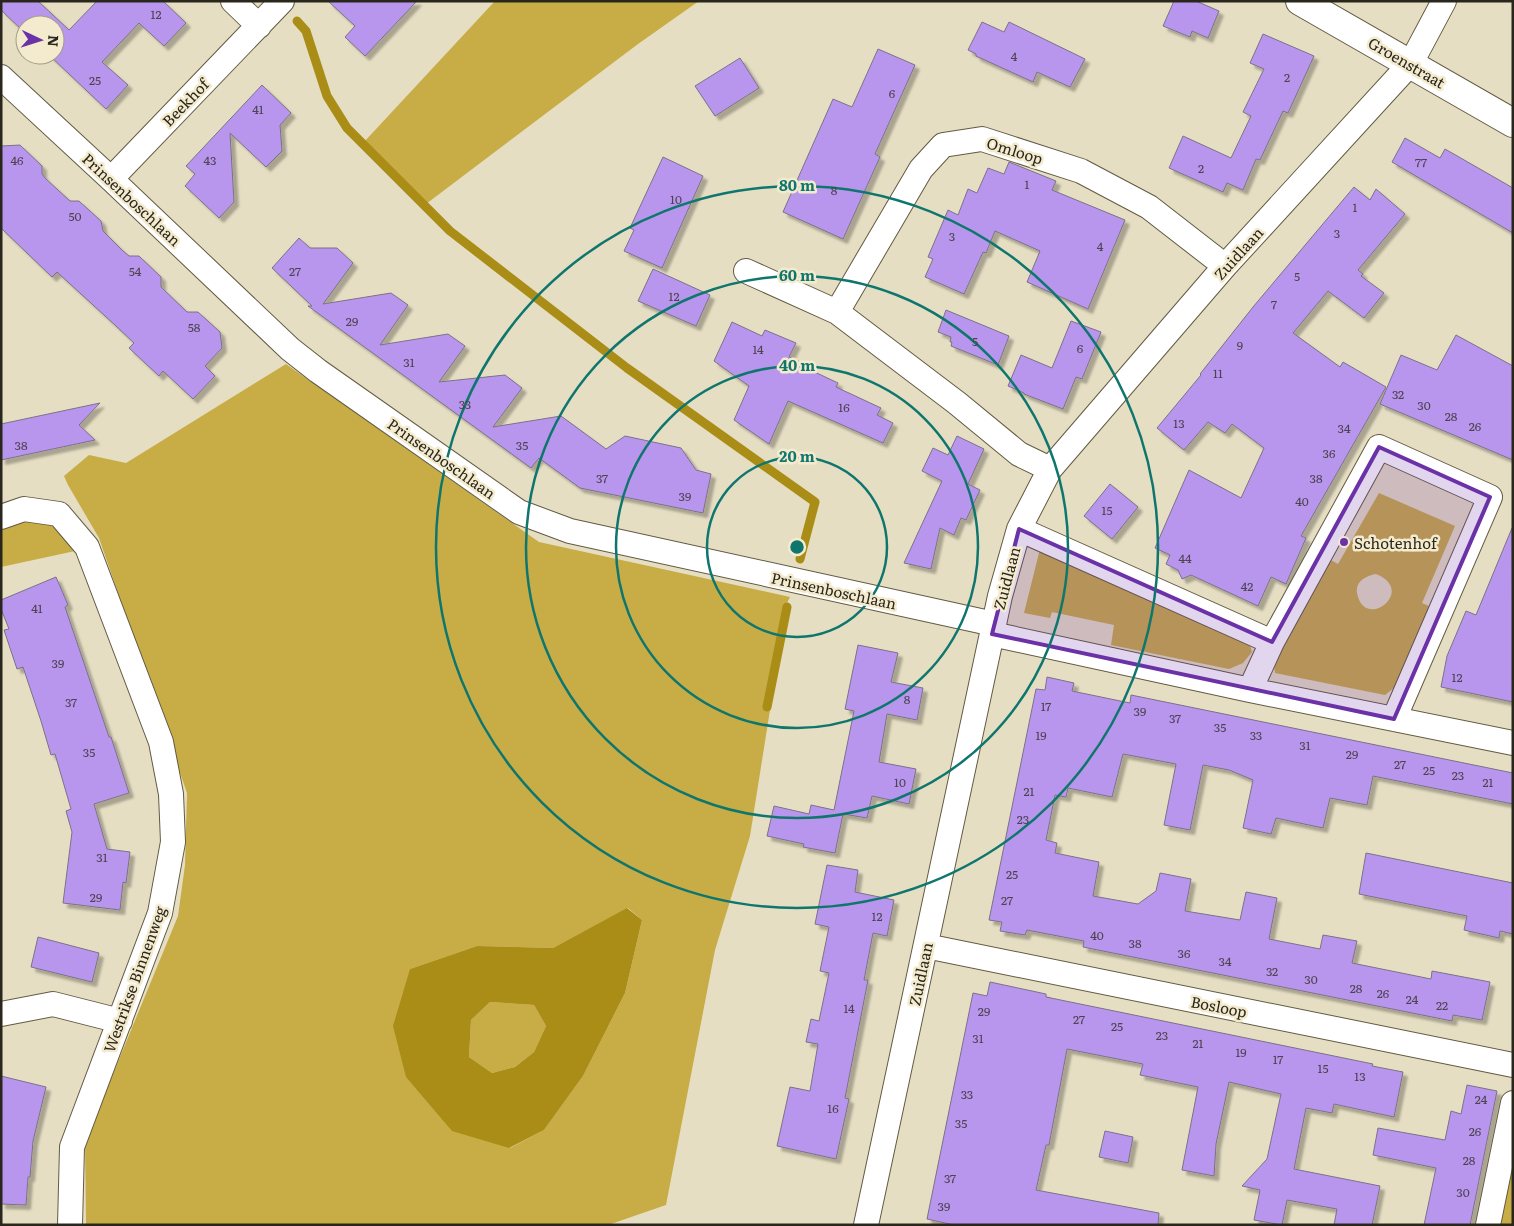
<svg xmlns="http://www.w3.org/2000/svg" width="1514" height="1226" font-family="Literata,serif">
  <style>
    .green { fill: #c8ac46; fill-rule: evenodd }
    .water { fill: #aa8d16; fill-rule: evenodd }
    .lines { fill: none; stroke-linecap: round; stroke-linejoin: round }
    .stream { stroke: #aa8d16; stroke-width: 9 }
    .building { fill: #b996ed; stroke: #7a7189; filter: url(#shadow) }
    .minor-casing { stroke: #625a42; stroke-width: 26 }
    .tertiary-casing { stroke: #625a42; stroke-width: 30 }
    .minor { stroke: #fff; stroke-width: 24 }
    .tertiary { stroke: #fff; stroke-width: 28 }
    .marked { fill: #6b31a7; fill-opacity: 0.2; stroke: #6b31a7; stroke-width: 4; stroke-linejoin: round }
    .ring { fill: none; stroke: #0f766e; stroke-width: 2.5 }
    .poi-dot { fill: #6b31a7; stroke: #f4ebcf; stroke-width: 2 }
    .labels { text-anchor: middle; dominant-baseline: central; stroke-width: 5; stroke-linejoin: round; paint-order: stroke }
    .number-label { font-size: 12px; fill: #4d4250 }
    .street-label { font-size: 15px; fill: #29261c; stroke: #f4ebcf }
    .poi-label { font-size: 15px; fill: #29261c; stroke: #f4ebcf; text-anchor: start }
    .centre { fill: #0f766e; stroke: #f4ebcf; stroke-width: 2.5 }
    .ring-label { font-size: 15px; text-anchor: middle; font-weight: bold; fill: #0f766e; stroke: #f4ebcf; stroke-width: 5; stroke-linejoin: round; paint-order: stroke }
  </style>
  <defs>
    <filter id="shadow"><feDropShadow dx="4.5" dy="4.5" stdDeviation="1" flood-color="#0004"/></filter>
  </defs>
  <rect width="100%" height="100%" fill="#e6dec3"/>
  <path class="green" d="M495,1H699L638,44L426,204L364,142Z
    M286,364L539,542L790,597L787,603L750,836L715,950L666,1205L608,1225H86L85,1142L178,916L185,865L187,793L99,538L68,485L64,476L89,455L126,463ZM628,908L642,920L625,993L583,1076L544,1130L510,1148L410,969L477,946L553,948Z
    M1379,493L1455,526L1422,603L1431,607L1395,687L1385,695L1275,673L1273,659L1329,559L1338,564ZM1376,574C1416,590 1368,629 1358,597C1353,583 1364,576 1376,574Z
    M30,519L52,524L75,551L1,567V528Z
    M1040,549L1249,642L1252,652L1243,663L1229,669L1111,645L1114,625L1052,612L1050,618L1024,613Z
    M490,1002L534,1005L546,1026L534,1052L515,1067L492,1073L469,1057L471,1020Z
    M1513,1163V1225H1501Z"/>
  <path class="water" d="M627,908L642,920L625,993L583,1076L544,1130L509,1148L452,1131L406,1077L393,1026L410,969L477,946L553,948ZM490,1002L534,1005L546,1026L534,1052L515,1067L492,1073L469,1057L471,1020Z"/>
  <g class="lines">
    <path class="stream" d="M297,21L306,31L327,96L347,128L450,231L627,368L815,502L800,559
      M767,707L787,607"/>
  </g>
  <path class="building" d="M1,1H38L69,30L97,1H163L186,23L164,46L139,23L121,42L102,62L128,85L106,109L49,55H55V25H25V33L1,10Z
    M328,1H417L365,56L345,37L355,26Z
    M1174,1H1196L1219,11L1208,38L1192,31L1190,37L1163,26Z
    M982,22L1004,32L1009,22L1085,59L1070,87L1037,72L1033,82L976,56V54L968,50Z
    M1263,34L1314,56L1288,113L1283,111L1260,160L1256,159L1243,190L1227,183L1223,192L1169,168L1183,136L1231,158L1251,116L1243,112L1264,69L1250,63Z
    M878,49L915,65L875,154L880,157L843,239L783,212L833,99L852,107Z
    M740,58L759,88L715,116L695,86Z
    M262,85L291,113L280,125L282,151L266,167L230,133L234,202L219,218L185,186L195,174L186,166Z
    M1405,138L1440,158L1445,149L1513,188V233L1392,162Z
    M20,145L42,166V174L46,179L70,201H79L101,221L103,231L122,250L129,256H139L161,277V287L187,312H198L220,332L222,348L205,366L215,376L193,399L163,371L159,376L129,348L134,343L116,326L57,272L52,277L1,228V146Z
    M663,157L703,176L662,268L624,251L634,230L630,228Z
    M1009,162L1056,181L1052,190L1125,220L1088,309L1027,282L1040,251L995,231L986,253L983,252L964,294L925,277L933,259L928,257L948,210L958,215L968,189L977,193L988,168L1004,174Z
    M1354,187L1370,200L1376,189L1405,214L1358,270L1363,274L1361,276L1384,293L1364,318L1328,291L1293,333L1340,367L1343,362L1386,387L1301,536L1306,538L1286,584L1271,577L1258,606L1191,575L1182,579L1178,570L1166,564L1170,555L1155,548L1189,470L1241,498L1264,448L1232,424L1225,433L1208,422L1184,450L1157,428L1201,375L1200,374L1253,307Z
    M299,238L310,248H337L353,263L323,304L391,293L408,305L380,345L448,334L465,346L439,382L505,375L522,388L493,427L561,416L606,449L625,436L681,448L696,470L711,474L703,513L580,488L539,458L531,468L308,306H312L272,268Z
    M653,269L710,295L696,326L638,301Z
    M946,310L1009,336L998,365L951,346L952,342H950L951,337L938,332Z
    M1071,321L1101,332L1082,379L1076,377L1063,409L1024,394V393L1008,386L1021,355L1052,368Z
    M732,322L762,336L765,330L796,343L789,357L805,364L804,367L838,383L836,387L881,408L877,415L893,423L883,443L788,401L769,444L734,420L749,386L714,361Z
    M1456,335L1513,366V460L1380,404L1401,355L1437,370Z
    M100,403L79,425L95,440L1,460V424Z
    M957,436L984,449L968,484L980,490L966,520L961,518L954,535L940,528L931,569L904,563L942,481L922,471L933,448L948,455Z
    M1110,484L1138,507L1112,539L1084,516Z
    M1512,528L1513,702L1441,687L1447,656L1466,611L1476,615Z
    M56,577L68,605L65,607L109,737H111L129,793L94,804L107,849L130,852L126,883L123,882L120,910L63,903L72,832L66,811L71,809L55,754L51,755L41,721L23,667L17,669L4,630L9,629L1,609V600Z
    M858,645L898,653L891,682L923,688L917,720L887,714L879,762L916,769L909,804L872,796L867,818L843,814L835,853L803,847L804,844L767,836L774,806L809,814L811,805L834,810L854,711L845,709Z
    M1047,677L1074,683L1072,691L1130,703L1131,695L1513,773V804L1373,776L1367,805L1330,798L1323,828L1276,818L1271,834L1243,828L1253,780L1229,770L1203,765L1190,830L1164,825L1176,764L1123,754L1112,797L1068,788L1066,797L1055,795L1046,840L1057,843L1055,853L1099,862L1093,896L1138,904L1156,891L1160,873L1191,879L1185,911L1240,920L1246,892L1277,898L1269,939L1320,949L1323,935L1357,941L1352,963L1431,979L1432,971L1490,982L1482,1020L1453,1015L1452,1021L1083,947L1084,941L1027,930L1025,935L1000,931L1002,922L989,920L1036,689L1045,690Z
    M1366,853L1513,883V934L1500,931L1499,938L1464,930L1467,916L1359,894Z
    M827,865L858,870L855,892L894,900L887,936L873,933L864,980H868L845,1098L849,1099L836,1159L777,1146L790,1087L810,1091L818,1044L806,1042L811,1019L819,1021L829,973L820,971L829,927L815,924Z
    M38,937L99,953L92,982L31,967Z
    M990,982L1046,994V997L1373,1064L1372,1066L1403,1072L1394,1117L1334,1104L1332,1113L1306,1108L1294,1169L1380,1186L1372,1225H1334L1337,1209L1287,1200L1282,1225L1254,1220L1260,1190L1242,1186L1267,1159L1281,1094L1229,1082L1216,1144L1214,1176L1182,1170L1198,1087L1140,1075L1143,1064L1067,1049L1049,1145H1046L1036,1190L1159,1213L1158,1225H954L927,1219L973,993L987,996Z
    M1,1076L46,1087L33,1141L30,1177H28L26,1205L1,1204Z
    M1467,1085L1497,1091L1470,1225H1424L1436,1168L1373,1155L1378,1128L1445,1140L1451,1111L1461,1114Z
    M1105,1131L1133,1137L1128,1163L1099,1157Z"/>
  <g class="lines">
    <g class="minor-casing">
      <path id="minor" d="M233,1L259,26
        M1,77L111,179L290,349L318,371L519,512L570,531L994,624
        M111,179L282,1
        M746,271L837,312L957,403L1019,454L1050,469
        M837,312L921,169L943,145L982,139L1081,171L1149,207L1225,266
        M1,517L24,509L59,514L87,547L161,742L171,794L173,842L160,913L72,1147L70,1225
        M1019,529L1272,642
        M992,634L1250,690L1513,743
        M1250,690L1272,642L1379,447L1490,497L1394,719
        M926,946L1513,1065
        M1,1014L53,1004L120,1021
        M866,1225L1000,596L1019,529L1050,469L1225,266L1411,63L1444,1
        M1488,1225L1513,1103"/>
    </g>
    <g class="tertiary-casing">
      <path id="tertiary" d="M1300,1L1513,123"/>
    </g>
    <use href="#minor" class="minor"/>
    <use href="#tertiary" class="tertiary"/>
  </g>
  <path class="marked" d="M1379,447L1490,497L1394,719L992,634L1019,529L1272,642Z"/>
  <g class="ring">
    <circle cx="797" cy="547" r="90"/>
    <circle cx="797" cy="547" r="181"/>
    <circle cx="797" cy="547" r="271"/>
    <circle cx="797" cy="547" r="361"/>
  </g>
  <circle class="poi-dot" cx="1344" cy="542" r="5"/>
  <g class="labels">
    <g class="number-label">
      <text x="156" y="14">12</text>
      <text x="1014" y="56">4</text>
      <text x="1287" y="77">2</text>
      <text x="95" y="80">25</text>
      <text x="892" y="93">6</text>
      <text x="258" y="109">41</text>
      <text x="17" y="160">46</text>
      <text x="210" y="160">43</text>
      <text x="1421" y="162">77</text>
      <text x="1201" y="168">2</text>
      <text x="1027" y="184">1</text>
      <text x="834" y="190">8</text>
      <text x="676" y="199">10</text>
      <text x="1355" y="207">1</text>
      <text x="75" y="216">50</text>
      <text x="1337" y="233">3</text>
      <text x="952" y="236">3</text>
      <text x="1100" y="246">4</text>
      <text x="135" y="271">54</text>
      <text x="295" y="271">27</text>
      <text x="1297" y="276">5</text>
      <text x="674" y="296">12</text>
      <text x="1274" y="304">7</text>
      <text x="352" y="321">29</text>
      <text x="194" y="327">58</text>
      <text x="975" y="341">5</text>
      <text x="1240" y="345">9</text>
      <text x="1080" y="348">6</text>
      <text x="758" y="349">14</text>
      <text x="409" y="362">31</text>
      <text x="1218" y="373">11</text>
      <text x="1398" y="394">32</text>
      <text x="465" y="404">33</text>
      <text x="1424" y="405">30</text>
      <text x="844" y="407">16</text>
      <text x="1451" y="416">28</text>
      <text x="1179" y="423">13</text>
      <text x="1475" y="426">26</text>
      <text x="1344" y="428">34</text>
      <text x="21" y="445">38</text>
      <text x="522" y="445">35</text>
      <text x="1329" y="453">36</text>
      <text x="602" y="478">37</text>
      <text x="1316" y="478">38</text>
      <text x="685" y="496">39</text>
      <text x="1302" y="501">40</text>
      <text x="1107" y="510">15</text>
      <text x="1185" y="558">44</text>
      <text x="1247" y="586">42</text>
      <text x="37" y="608">41</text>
      <text x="58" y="663">39</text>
      <text x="1457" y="677">12</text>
      <text x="907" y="699">8</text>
      <text x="71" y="702">37</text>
      <text x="1046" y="706">17</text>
      <text x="1140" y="711">39</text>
      <text x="1175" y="718">37</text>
      <text x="1220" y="727">35</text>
      <text x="1041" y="735">19</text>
      <text x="1256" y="735">33</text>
      <text x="1305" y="745">31</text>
      <text x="89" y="752">35</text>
      <text x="1352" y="754">29</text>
      <text x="1400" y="764">27</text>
      <text x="1429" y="770">25</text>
      <text x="1458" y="775">23</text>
      <text x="900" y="782">10</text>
      <text x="1488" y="782">21</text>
      <text x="1029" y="791">21</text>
      <text x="1023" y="819">23</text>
      <text x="102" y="857">31</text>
      <text x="1012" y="874">25</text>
      <text x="96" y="897">29</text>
      <text x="1007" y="900">27</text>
      <text x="877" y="916">12</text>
      <text x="1097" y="935">40</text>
      <text x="1135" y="943">38</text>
      <text x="1184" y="953">36</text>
      <text x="1225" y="961">34</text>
      <text x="1272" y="971">32</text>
      <text x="1311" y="979">30</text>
      <text x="1356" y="988">28</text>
      <text x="1383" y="993">26</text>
      <text x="1412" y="999">24</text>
      <text x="1442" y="1005">22</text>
      <text x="849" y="1008">14</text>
      <text x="984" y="1011">29</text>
      <text x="1079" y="1019">27</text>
      <text x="1117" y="1026">25</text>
      <text x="1162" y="1035">23</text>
      <text x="978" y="1038">31</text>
      <text x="1198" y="1043">21</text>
      <text x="1241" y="1052">19</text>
      <text x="1278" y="1059">17</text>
      <text x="1323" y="1068">15</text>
      <text x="1360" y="1076">13</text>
      <text x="967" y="1094">33</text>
      <text x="1481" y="1099">24</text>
      <text x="833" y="1108">16</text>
      <text x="961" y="1123">35</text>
      <text x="1475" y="1131">26</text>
      <text x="1469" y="1160">28</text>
      <text x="950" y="1178">37</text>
      <text x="1463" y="1192">30</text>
      <text x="944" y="1206">39</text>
    </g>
    <g class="street-label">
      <text transform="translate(1407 62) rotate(30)">Groenstraat</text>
      <text transform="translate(185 102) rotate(-46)">Beekhof</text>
      <text transform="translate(1015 150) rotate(17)">Omloop</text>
      <text transform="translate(132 199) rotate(43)">Prinsenboschlaan</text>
      <text transform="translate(1238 253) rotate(-48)">Zuidlaan</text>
      <text transform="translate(442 458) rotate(35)">Prinsenboschlaan</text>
      <text transform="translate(1006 578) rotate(-75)">Zuidlaan</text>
      <text transform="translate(834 590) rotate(12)">Prinsenboschlaan</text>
      <text transform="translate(920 974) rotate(-78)">Zuidlaan</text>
      <text transform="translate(134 979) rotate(-70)">Westrikse Binnenweg</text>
      <text transform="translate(1219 1006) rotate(11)">Bosloop</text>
    </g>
    <g class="poi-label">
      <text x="1354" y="542">Schotenhof</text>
    </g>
  </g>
  <circle cx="797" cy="547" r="8" class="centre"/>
  <g class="ring-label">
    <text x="797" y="191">80 m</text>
    <text x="797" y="281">60 m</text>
    <text x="797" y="371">40 m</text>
    <text x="797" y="462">20 m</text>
  </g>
  <rect width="1514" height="1226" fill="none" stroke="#29261c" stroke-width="5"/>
  <g transform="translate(40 40) rotate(94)"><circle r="24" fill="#f4ebcf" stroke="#a39c87"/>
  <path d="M0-4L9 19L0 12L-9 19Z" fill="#6b31a7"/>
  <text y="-8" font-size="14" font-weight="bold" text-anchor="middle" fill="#29261c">N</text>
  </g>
</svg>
